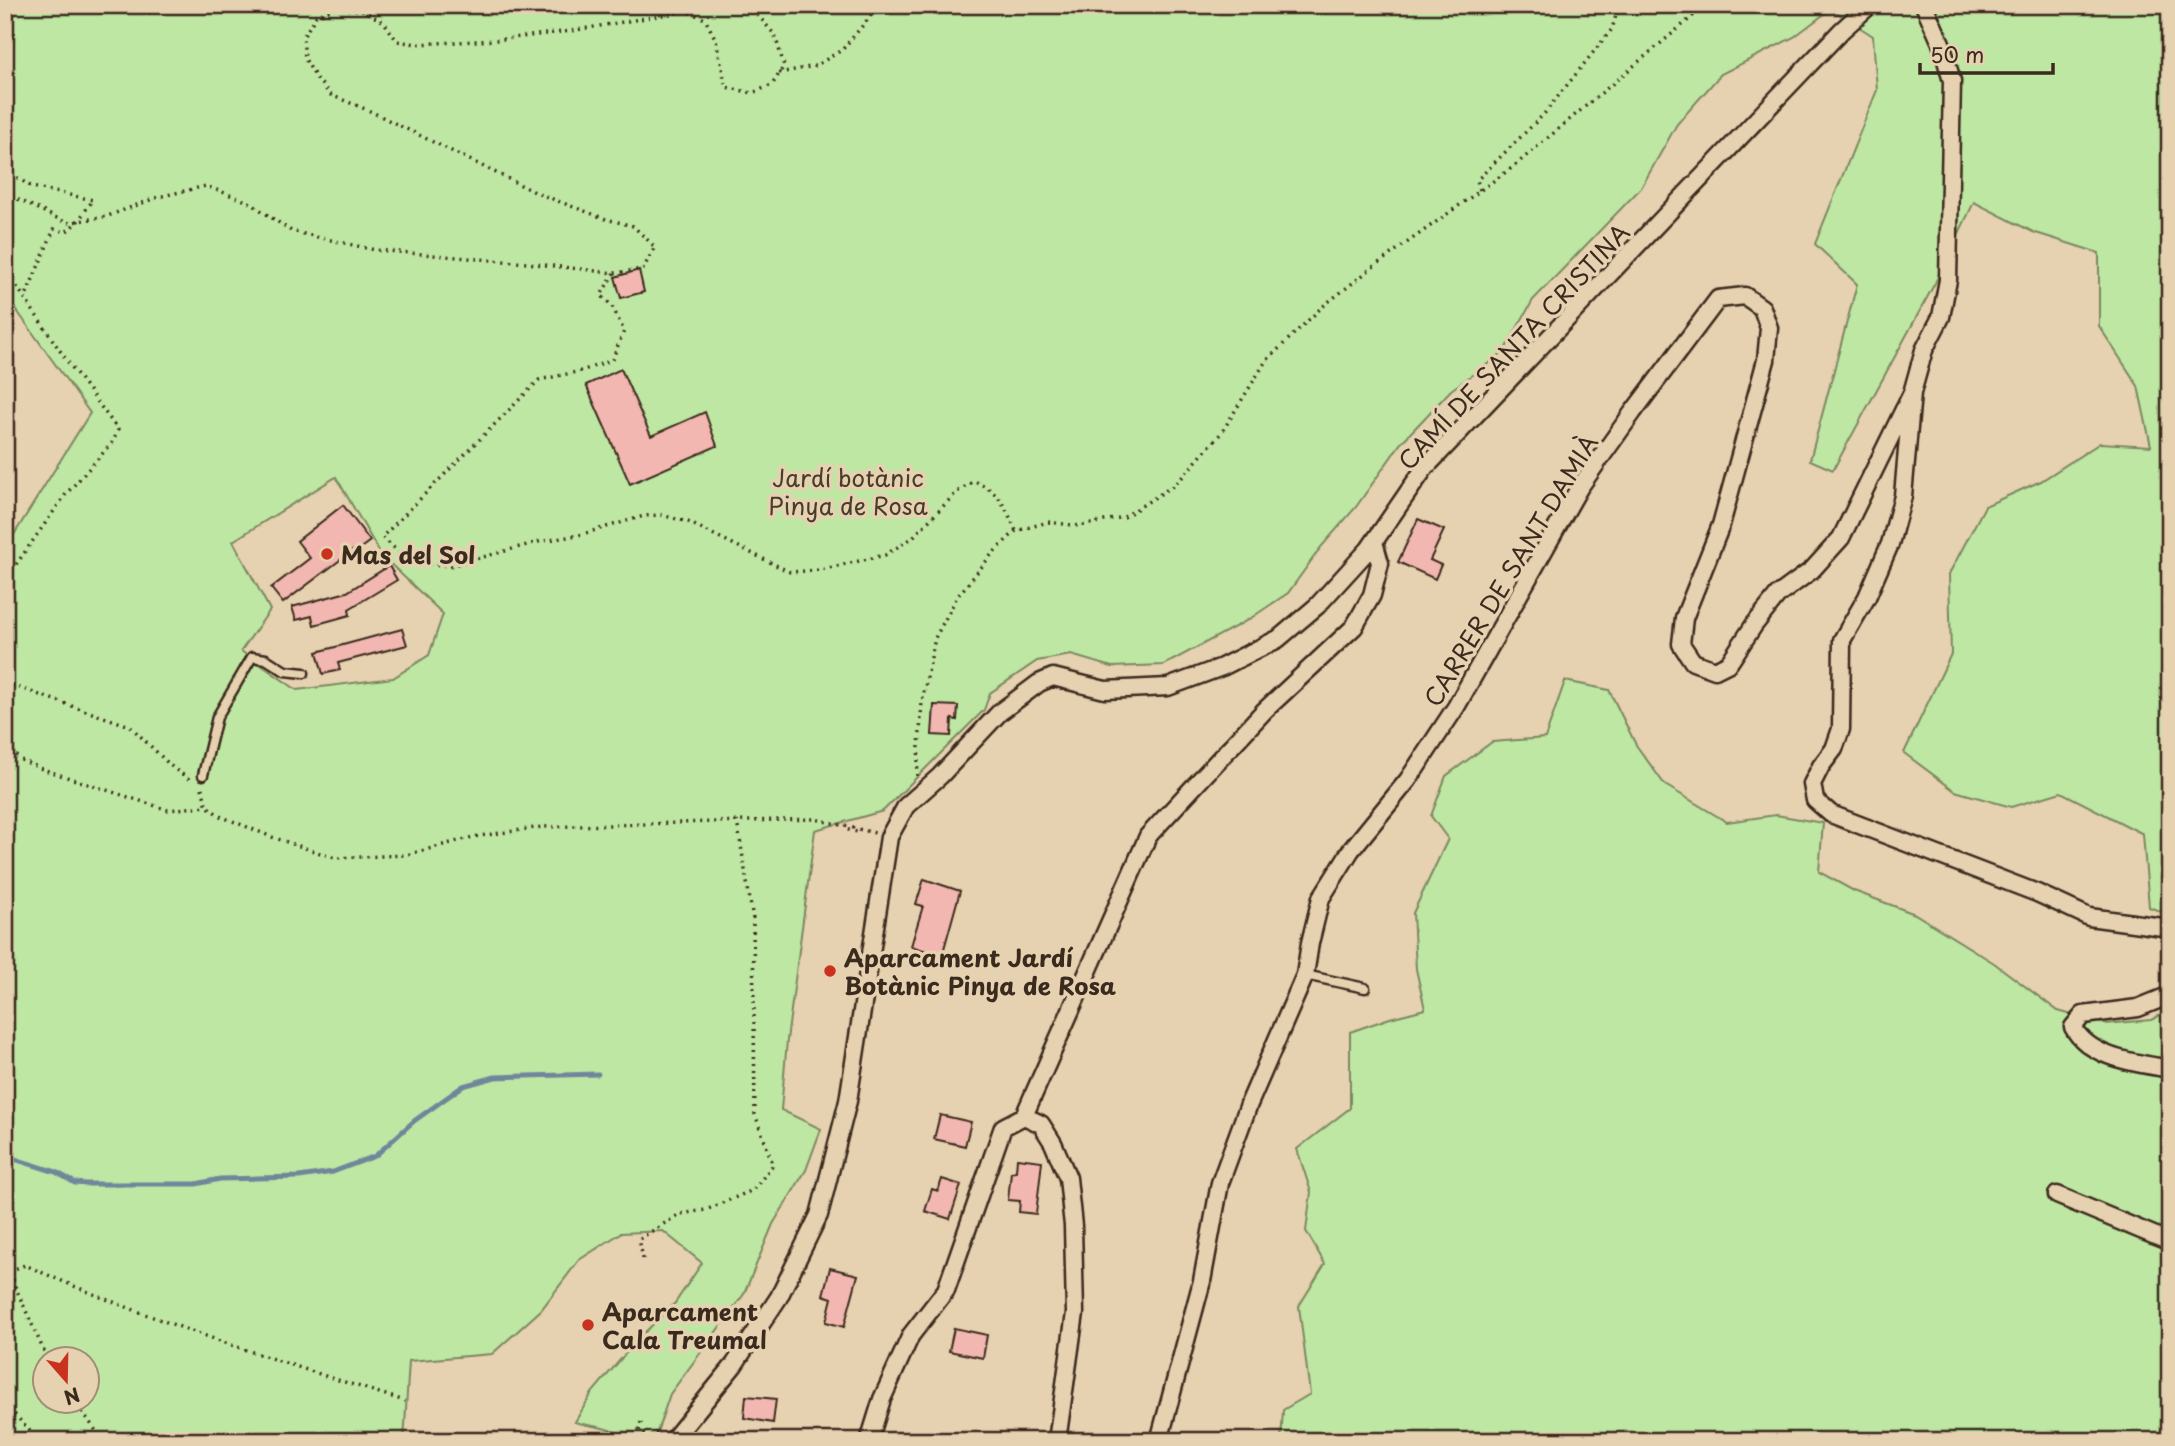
<svg xmlns="http://www.w3.org/2000/svg" width="2175" height="1446" font-family="'Playpen Sans',sans-serif">
  <style>
    .green { fill: #bee7a3; stroke: #7c8860; stroke-width: 2; fill-rule: evenodd }
    .lines { fill: none; stroke-linecap: round; stroke-linejoin: round }
    .stream { stroke: #6f879b; stroke-width: 5 }
    .building { fill: #f2b7b0; stroke: #3b2a1e; stroke-width: 2 }
    .service-casing { stroke: #3b2a1e; stroke-width: 13 }
    .minor-casing { stroke: #3b2a1e; stroke-width: 21 }
    .path { stroke: #3b2a1e; stroke-width: 3.5; stroke-dasharray: 2 5; stroke-linecap: butt }
    .service { stroke: #e6d1b0; stroke-width: 8 }
    .minor { stroke: #e6d1b0; stroke-width: 16 }
    .poi-dot { fill: #c8321e; stroke: #e6d1b0; stroke-width: 2.5 }
    .labels { text-anchor: middle; dominant-baseline: central; stroke-width: 7; stroke-linejoin: round; paint-order: stroke }
    .street-label { font-size: 24px; fill: #3b2a1e; stroke: #e6d1b0 }
    .park-label { font-size: 24px; fill: #483d2b; stroke: #e6d1b0 }
    .poi-label { font-size: 24px; font-weight: bold; fill: #3b2a1e; stroke: #e6d1b0; text-anchor: start }
  </style>
  <rect width="100%" height="100%" fill="#e6d1b0"/>
  <filter id="ink" filterUnits="userSpaceOnUse"><feTurbulence type="fractalNoise" baseFrequency=".0143" numOctaves="2"/><feDisplacementMap in="SourceGraphic" scale="14" xChannelSelector="R" yChannelSelector="G"/><feConvolveMatrix kernelMatrix="1 2 1 2 8 2 1 2 1" color-interpolation-filters="sRGB"/></filter>
  <g filter="url(#ink)">
    <path class="green" d="M5,5H2170V915L2149,907L2143,834L2061,792L2011,807L1955,791L1904,753L1951,654L1949,574L1985,506L2041,481L2100,443L2151,446L2138,386L2099,326V253L2033,232L1974,202L1935,283L1833,470L1810,460L1857,284L1815,244L1877,90L1873,36L1831,9L1794,37L1721,74L1677,124L1641,188L1533,300L1503,353L1451,390L1401,443L1356,507L1321,547L1288,593L1248,620L1164,665L1112,667L1071,655L1037,661L990,693L984,710L883,811L815,830L787,1040L781,1110L821,1129L806,1170L773,1224L744,1294L670,1394L654,1441H627C616,1427 592,1427 575,1422L592,1393L637,1340L675,1303L702,1263L663,1231L621,1233L579,1260L541,1310L492,1354L409,1361L404,1441H5V549L90,413L5,294ZM336,477L381,555L443,614L429,655L393,678L297,690L241,651L270,610L233,541ZM46,1358H88V1400H46Z
      M1565,681L1609,690L1636,745L1665,785L1727,822L1776,815L1823,823L1819,872L1854,891L1915,914L1994,963L2058,1011L2105,1024L2151,1020L2170,1010V1441H1281L1283,1410L1310,1394L1299,1306L1325,1264L1306,1231L1311,1192L1297,1149L1350,1108V1032L1390,1018L1425,1009L1416,969L1413,913L1448,839L1431,816L1446,776L1492,742L1545,738Z"/>
    <g class="lines">
      <path class="stream" d="M5,1156L56,1172L75,1183L86,1184H196L220,1179L299,1177L333,1172L375,1156L414,1121L463,1086L495,1077L598,1074"/>
    </g>
    <path class="building" d="M639,270L644,292L621,298L615,277Z
      M621,369L651,436L705,412L717,446L630,484L586,385Z
      M343,505L370,541L358,550L356,548L283,603L271,588L310,558L297,541Z
      M1418,519L1444,530L1430,560L1441,565L1435,579L1398,562Z
      M389,566L397,580L349,609L350,615L314,625L312,616L296,620L292,607L347,592Z
      M402,629L407,645L338,663L340,670L323,674L317,652Z
      M934,705L958,706L957,720L952,719L951,736L932,735Z
      M924,879L960,891L942,956L911,946L923,906L916,904Z
      M940,1115L971,1122L965,1146L934,1139Z
      M1017,1158L1042,1161L1036,1214L1019,1212L1020,1201L1008,1200L1011,1172L1016,1171Z
      M942,1179L961,1185L950,1219L925,1211L932,1189L938,1191Z
      M830,1268L858,1275L844,1327L826,1322L832,1298L823,1295Z
      M954,1328L987,1335L983,1358L949,1351Z
      M746,1396L776,1399L773,1423L744,1418Z"/>
    <g class="lines">
      <g class="service-casing">
        <path id="service" d="M203,775L217,717L252,657L266,659L285,671L304,673
          M1305,975L1365,988"/>
      </g>
      <g class="minor-casing">
        <path id="minor" d="M1924,5L1941,43L1952,81L1948,280L1941,317L1924,350L1912,393L1903,496L1890,544L1867,597L1842,640L1841,729L1834,749L1821,766L1812,784L1815,800L1831,814L2037,893L2089,917L2170,928
          M2170,995L2138,1008L2083,1015L2073,1027C2090,1059 2137,1063 2170,1069
          M1024,1116L1041,1124L1053,1143L1068,1178L1073,1226L1075,1313L1057,1441
          M2057,1195L2170,1242
          M672,1441L734,1365L779,1297L819,1215L848,1101L889,837L906,806L940,776L1000,712L1039,683L1053,677L1105,690L1168,687L1222,667L1278,639L1317,606L1369,549L1424,469L1842,30L1870,5
          M869,1441L882,1399L911,1335L946,1290L1003,1127L1024,1116L1148,836L1264,711L1354,627L1372,595L1380,563L1374,542
          M1159,1441L1202,1281L1220,1183L1249,1104L1305,975L1310,943L1321,898L1351,850L1408,780L1456,707L1579,488L1633,412L1718,299L1745,296L1762,308L1769,328L1766,360L1721,525L1684,618L1681,644L1693,662L1715,670L1729,663L1754,625L1778,595L1812,570L1841,538L1912,393"/>
      </g>
      <path class="path" d="M779,73L815,66L842,50L880,5
        M5,170L32,187L93,200L78,221L66,232L54,229L25,298
        M1480,190L1477,180L1544,114L1612,29L1619,5
        M5,193L67,223L108,216L158,197L206,186L249,202L291,231L375,250L527,263L614,273L643,269L655,247L633,226L606,219L539,194L370,111L331,95L316,78L305,59L303,37L316,16L335,8L362,10L384,22L397,41L417,44L496,40L571,31L686,11L705,19L716,40L726,87L752,93L772,85L784,66L775,35L749,5
        M5,269L65,358L118,430L112,443L66,494L5,580
        M614,273L601,295L612,306L624,331L612,360L581,371L539,380L382,537L410,562L450,566L538,542L579,535L644,516L661,515L688,522L790,572L820,570L885,555L912,538L957,492L974,481C1000,492 1005,506 1016,531
        M5,683L130,726L173,768L192,781
        M5,746L21,760L42,769L168,810L207,806
        M917,776L922,702L935,638L957,597L992,554L1016,531L1048,522L1080,526L1124,517L1176,484L1222,432L1266,361L1322,307L1373,267L1513,167L1692,17L1702,5
        M202,788L207,806L220,816L272,837L335,858L406,855L473,837L542,827L815,819L875,833
        M846,825L845,829L857,832L858,828
        M643,1259L639,1239L680,1214L706,1210L753,1190L773,1165L755,1114L753,919L737,821
        M5,1260L17,1268
        M47,1358L14,1284L12,1273L17,1268L25,1265C148,1320 277,1361 405,1401
        M74,1400L99,1435L100,1441
        M5,1404L39,1441
        M641,1422L639,1431L652,1437L658,1431"/>
      <use href="#service" class="service"/>
      <use href="#minor" class="minor"/>
    </g>
  </g>
  <g class="poi-dot">
    <circle cx="327" cy="554" r="7"/>
    <circle cx="830" cy="971" r="7"/>
    <circle cx="588" cy="1325" r="7"/>
  </g>
  <g class="labels">
    <g class="street-label">
      <text transform="translate(1513 346) rotate(-47)">CAMÍ DE SANTA CRISTINA</text>
      <text transform="translate(1510 570) rotate(-59)">CARRER DE SANT DAMIÀ</text>
    </g>
    <g class="park-label">
      <text x="848" y="477">Jardí botànic<tspan x="848" dy="28">Pinya de Rosa</tspan></text>
    </g>
    <g class="poi-label">
      <text x="341" y="554">Mas del Sol</text>
      <text x="844" y="957">Aparcament Jardí<tspan x="844" dy="28">Botànic Pinya de Rosa</tspan></text>
      <text x="602" y="1311">Aparcament<tspan x="602" dy="28">Cala Treumal</tspan></text>
    </g>
  </g>
  <rect width="2175" height="1446" fill="none" stroke="#e6d1b0" stroke-width="28"/>
  <rect x="14" y="14" width="2147" height="1418" fill="none" stroke="#3b2a1e" stroke-width="2.5" filter="url(#ink)"/>
  <g transform="translate(66 1380) rotate(160)"><circle r="33" fill="#e6d1b0" stroke="#a28e76" stroke-width="2"/>
  <path d="M0-5L12 26L0 18L-12 26Z" fill="#c8321e"/>
  <text y="-10" font-size="19" font-weight="bold" text-anchor="middle" fill="#3b2a1e">N</text>
  </g>
  <path d="M1920 63v10h133v-10" fill="none" stroke="#3b2a1e" stroke-width="3.5"/>
  <text x="1930" y="63" font-size="21" fill="#3b2a1e" stroke="#e6d1b0" stroke-width="5" paint-order="stroke">50 m</text>
</svg>
